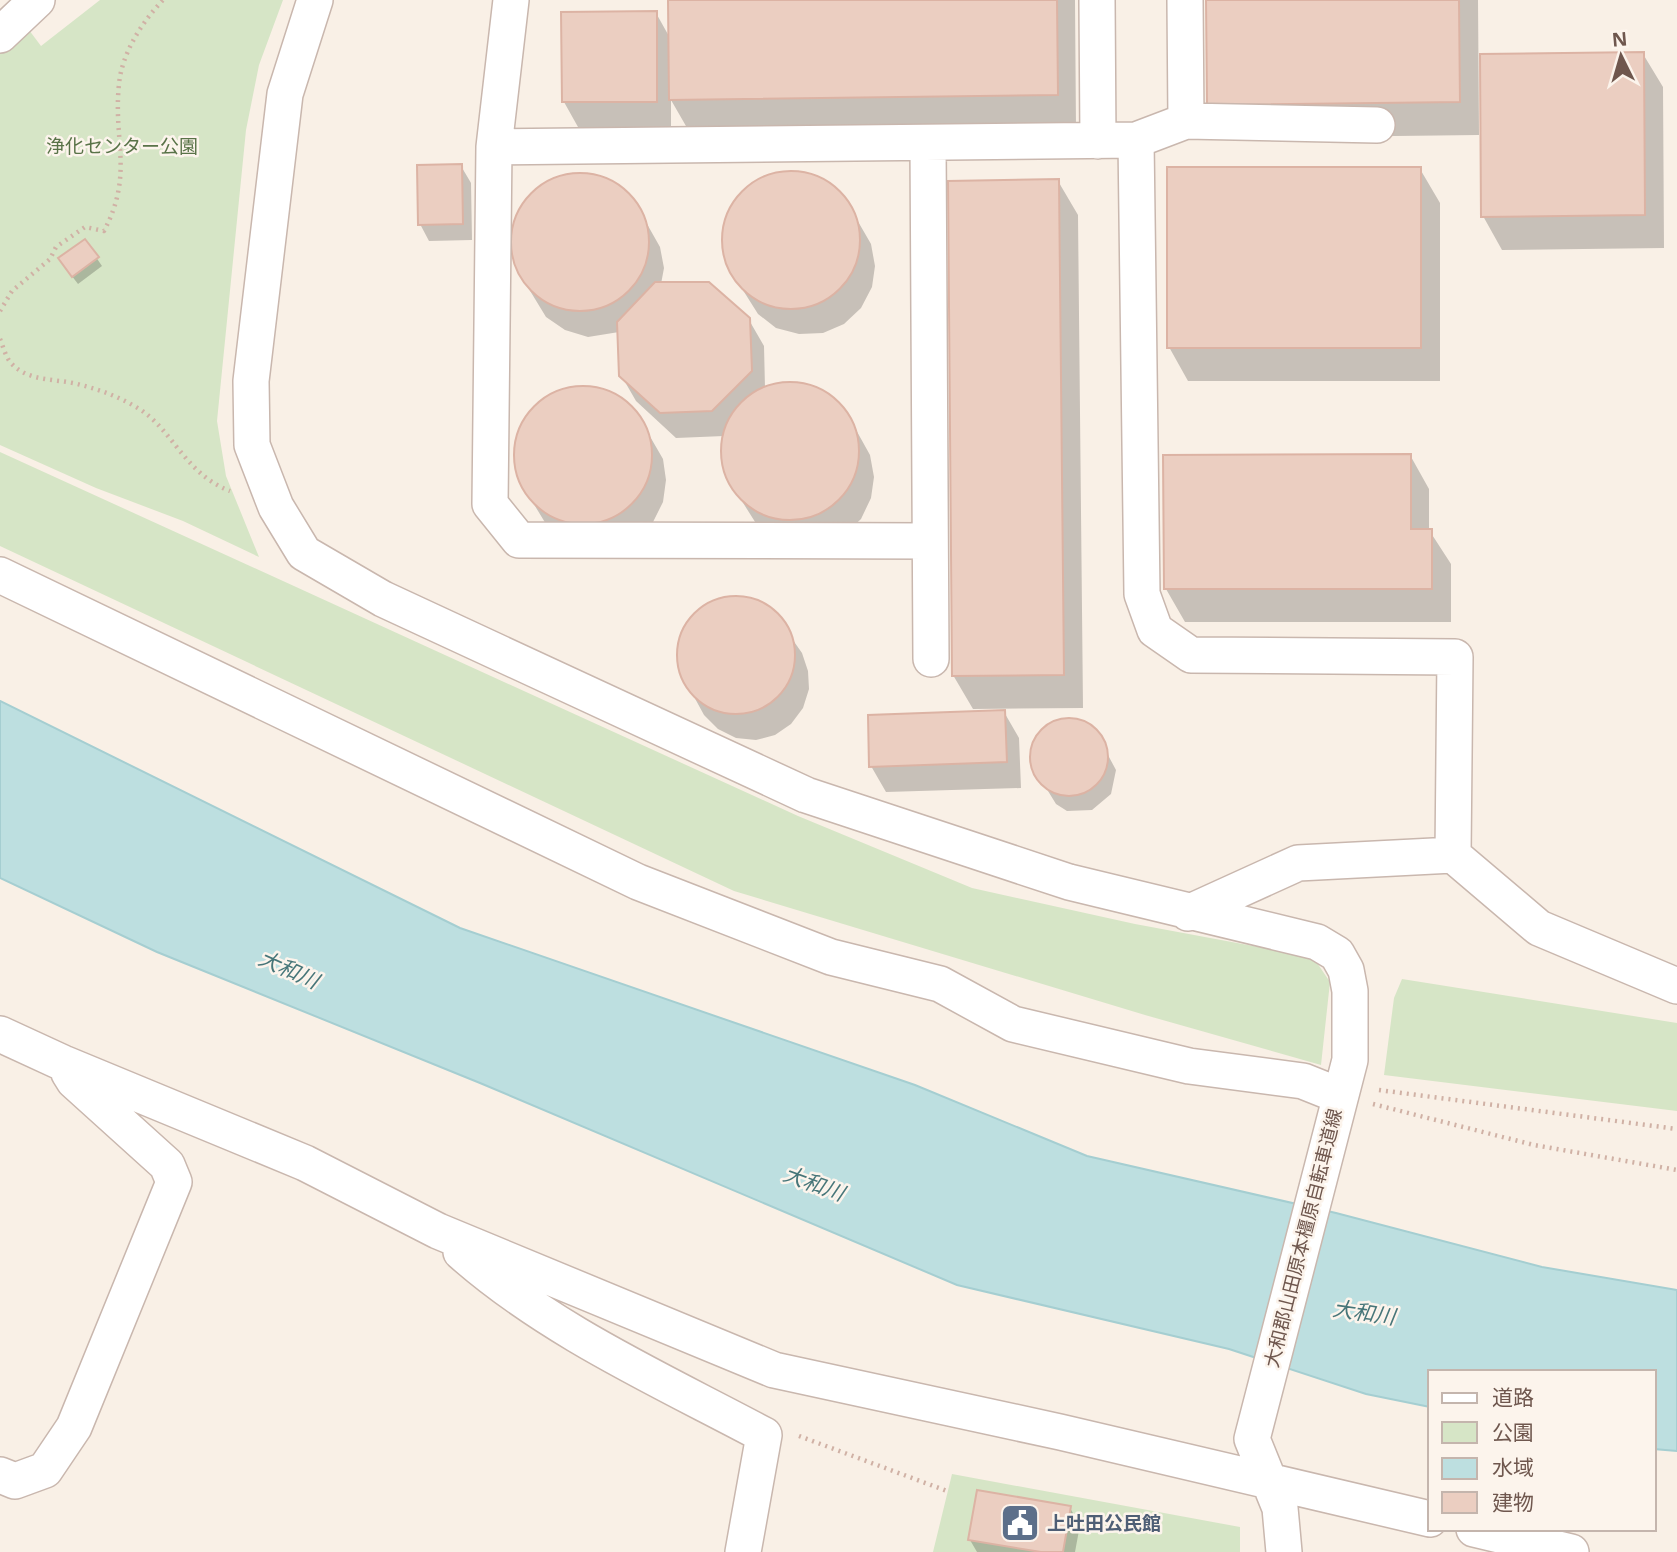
<svg xmlns="http://www.w3.org/2000/svg" width="1677" height="1552" font-family="'Open Sans','Noto Sans JP',sans-serif">
  <style>
    .green { fill: #d6e5c6 }
    .water { fill: #bddfe0; stroke: #a5ced1; stroke-width: 2 }
    .shadow { fill: #0003 }
    .building { fill: #ebcec1; stroke: #dcb3a4; stroke-width: 2 }
    .lines { fill: none; stroke-linecap: round; stroke-linejoin: round }
    .minor-casing { stroke: #c9b7ae; stroke-width: 38 }
    .path { stroke: #d0b1a5; stroke-width: 4.5; stroke-dasharray: 2 5; stroke-linecap: butt }
    .minor { stroke: #fff; stroke-width: 35 }
    .labels { text-anchor: middle; dominant-baseline: central; stroke-width: 5; stroke-linejoin: round; paint-order: stroke }
    .park-label { font-size: 19px; fill: #597348; stroke: #fcf4ec }
    .street-label { font-size: 19px; fill: #6f574e; stroke: #fcf4ec }
    .service-label { font-size: 19px; font-weight: bold; fill: #4e5e75; stroke: #fcf4ec; text-anchor: start }
    .water-label { font-size: 21px; font-style: italic; fill: #477679; stroke: #fcf4ec }
  </style>
  <rect width="100%" height="100%" fill="#f9f0e6"/>
  <path class="green" d="M100,0H283L259,65L246,130L217,421L226,476L259,557L183,521L96,488L0,445V48L26,26L41,46Z
    M0,452L798,816L972,888L1135,924L1313,957L1330,982L1321,1065L1145,1015L734,891L0,546Z
    M1402,979L1677,1023V1111L1384,1075L1394,998Z
    M952,1474L1240,1527V1552H933Z"/>
  <path class="water" d="M0,701L460,928L915,1085L1087,1156L1336,1213L1542,1267L1677,1290V1451L1654,1449V1372H1430V1407L1366,1394L1229,1349L957,1285L480,1083L157,952L0,878Z"/>
  <path class="shadow" d="M669,0H1075L1076,129L690,133L671,100V127H578L564,102L656,13L670,38Z
    M1207,0H1478L1479,135L1228,138Z
    M1643,54L1663,87L1664,248L1502,250L1483,216Z
    M461,166L471,183L472,240L429,241L420,224Z
    M1420,169L1440,203V381H1188L1169,347Z
    M789,172L810,175L830,184L845,199L871,244L875,266L872,287L861,308L844,324L823,333L799,334L776,328L758,314L729,268L723,245L725,222L734,202L749,186L768,177Z
    M578,175L599,177L618,186L634,201L660,247L664,268L661,284L749,320L764,346L765,388L788,383L810,386L829,395L845,410L870,455L874,477L871,498L861,519L844,535L757,525L728,479L723,456L724,436L676,438L636,401L621,375L619,332L588,337L565,330L546,317L518,271L512,248L514,224L523,205L538,189L557,179Z
    M1058,181L1078,215L1083,708L973,709L953,675Z
    M85,241L102,266L78,284L65,267Z
    M581,387L602,390L621,399L637,414L663,459L666,480L663,502L653,522L636,539L549,529L521,483L515,460L517,437L526,417L541,401L559,391Z
    M1410,455L1429,489V530L1451,564V622H1185L1166,589Z
    M741,598L759,603L774,613L802,653L808,671L809,689L803,708L791,724L775,735L756,740L736,738L718,729L704,715L680,671L678,652L682,633L692,618L706,606L723,599Z
    M1004,712L1019,738L1021,788L886,792L871,766Z
    M1063,720L1086,724L1095,731L1116,770L1111,794L1092,810L1067,811L1056,804L1032,765L1035,741L1051,724Z
    M1070,1508L1080,1525L1075,1552H977L970,1540Z"/>
  <path class="building" d="M668,0H1057L1058,95L669,100Z
    M1206,0H1459L1460,102L1207,105Z
    M657,11V102H562L561,12Z
    M1644,52L1645,215L1481,217L1480,54Z
    M462,164L463,224L418,225L417,165Z
    M1167,167H1421V348H1167Z
    M722 240a69 69 0 1 1 138 0a69 69 0 1 1-138 0Z
    M511 242a69 69 0 1 1 138 0a69 69 0 1 1-138 0Z
    M1059,179L1064,675L952,676L948,181Z
    M85,239L99,257L72,277L58,258Z
    M655,282H709L750,318L752,371L712,411L660,413L619,376L617,322Z
    M721 451a69 69 0 1 1 138 0a69 69 0 1 1-138 0Z
    M514 455a69 69 0 1 1 138 0a69 69 0 1 1-138 0Z
    M1411,454V529H1432V589H1164L1163,455Z
    M677 655a59 59 0 1 1 118 0a59 59 0 1 1-118 0Z
    M1005,710L1007,762L869,767L868,715Z
    M1030 757a39 39 0 1 1 78 0a39 39 0 1 1-78 0Z
    M977,1490L1071,1506L1063,1552H1041L968,1540Z"/>
  <g class="lines">
    <g class="minor-casing">
      <path id="minor" d="M315,0L285,94L251,381L252,445L276,507L304,553L383,599L806,795L1069,882L1317,942L1337,954L1346,970L1350,991V1060L1252,1439L1280,1508L1284,1552
        M511,0L494,147L490,504L519,540L930,541
        M1097,0L1098,141
        M1185,0L1186,121
        M0,35L37,0
        M1136,140L1142,594L1155,630L1191,655L1455,657L1453,855
        M928,143L931,659
        M494,147L1136,140L1186,121L1377,125
        M0,575L638,882L831,957L940,984L1013,1024L1189,1066L1303,1081L1338,1095
        M1188,913L1298,863L1453,855L1539,928L1677,986
        M0,1034L63,1063L305,1163L438,1231L774,1370L1060,1432L1430,1519
        M461,1252C549,1330 661,1380 764,1435L743,1552
        M0,1475L15,1481L45,1470L74,1427L174,1182L167,1165L74,1081L69,1073
        M1474,1529L1571,1552"/>
    </g>
    <path class="path" d="M0,311L12,291L50,259L56,247L85,227L104,231C134,174 113,142 119,84C122,53 142,22 163,0
      M0,339C3,346 6,358 11,363C29,383 58,378 81,385C101,390 119,397 136,407C173,428 183,473 230,491
      M1379,1090L1677,1129
      M1373,1104L1534,1145L1677,1170
      M799,1436L947,1491"/>
    <use href="#minor" class="minor"/>
  </g>
  <defs>
    <g id="civic-square" transform="scale(2.0125)"><rect x="-9" y="-9" width="18" height="18" rx="4" fill="#5c6f8a" stroke="#fcf4ec"/><path d="M-.6-6.5H3V-4.5H.6V-3L4-1V1h2V6H-6V1h2V-1L-.6-3ZM-1.2 2.5V6h2.4V2.5Z" fill="#fff"/></g>
  </defs>
  <g fill-rule="evenodd">
    <use href="#civic-square" x="1020" y="1523"/>
  </g>
  <g class="labels">
    <g class="park-label">
      <text x="122" y="146">浄化センター公園</text>
    </g>
    <g class="street-label">
      <text transform="translate(1303 1238) rotate(-76)">大和郡山田原本橿原自転車道線</text>
    </g>
    <g class="service-label">
      <text x="1047" y="1523">上吐田公民館</text>
    </g>
    <g class="water-label">
      <text transform="translate(289 969) rotate(24)">大和川</text>
      <text transform="translate(814 1183) rotate(20)">大和川</text>
      <text transform="translate(1364 1312) rotate(8)">大和川</text>
    </g>
  </g>
  <rect x="1428" y="1370" width="228" height="161" fill="#fcf4ec" stroke="#c4b5ad" stroke-width="2"/>
  <rect x="1442" y="1393" width="35" height="10" fill="#ffffff" stroke="#c4b5ad" stroke-width="2"/>
  <text x="1492" y="1405" font-size="21" fill="#6f574e">道路</text>
  <rect x="1442" y="1422" width="35" height="21" fill="#d6e5c6" stroke="#c4b5ad" stroke-width="2"/>
  <text x="1492" y="1440" font-size="21" fill="#6f574e">公園</text>
  <rect x="1442" y="1458" width="35" height="21" fill="#bddfe0" stroke="#c4b5ad" stroke-width="2"/>
  <text x="1492" y="1475" font-size="21" fill="#6f574e">水域</text>
  <rect x="1442" y="1492" width="35" height="21" fill="#ebcec1" stroke="#c4b5ad" stroke-width="2"/>
  <text x="1492" y="1510" font-size="21" fill="#6f574e">建物</text>
  <g transform="translate(1621 56) rotate(355)" stroke="#fcf4ec" stroke-width="5" paint-order="stroke">
  <path d="M0-5L12 26L0 18L-12 26Z" fill="#6f574e"/>
  <text y="-10" font-size="19" font-weight="bold" text-anchor="middle" fill="#6f574e">N</text>
  </g>
</svg>
